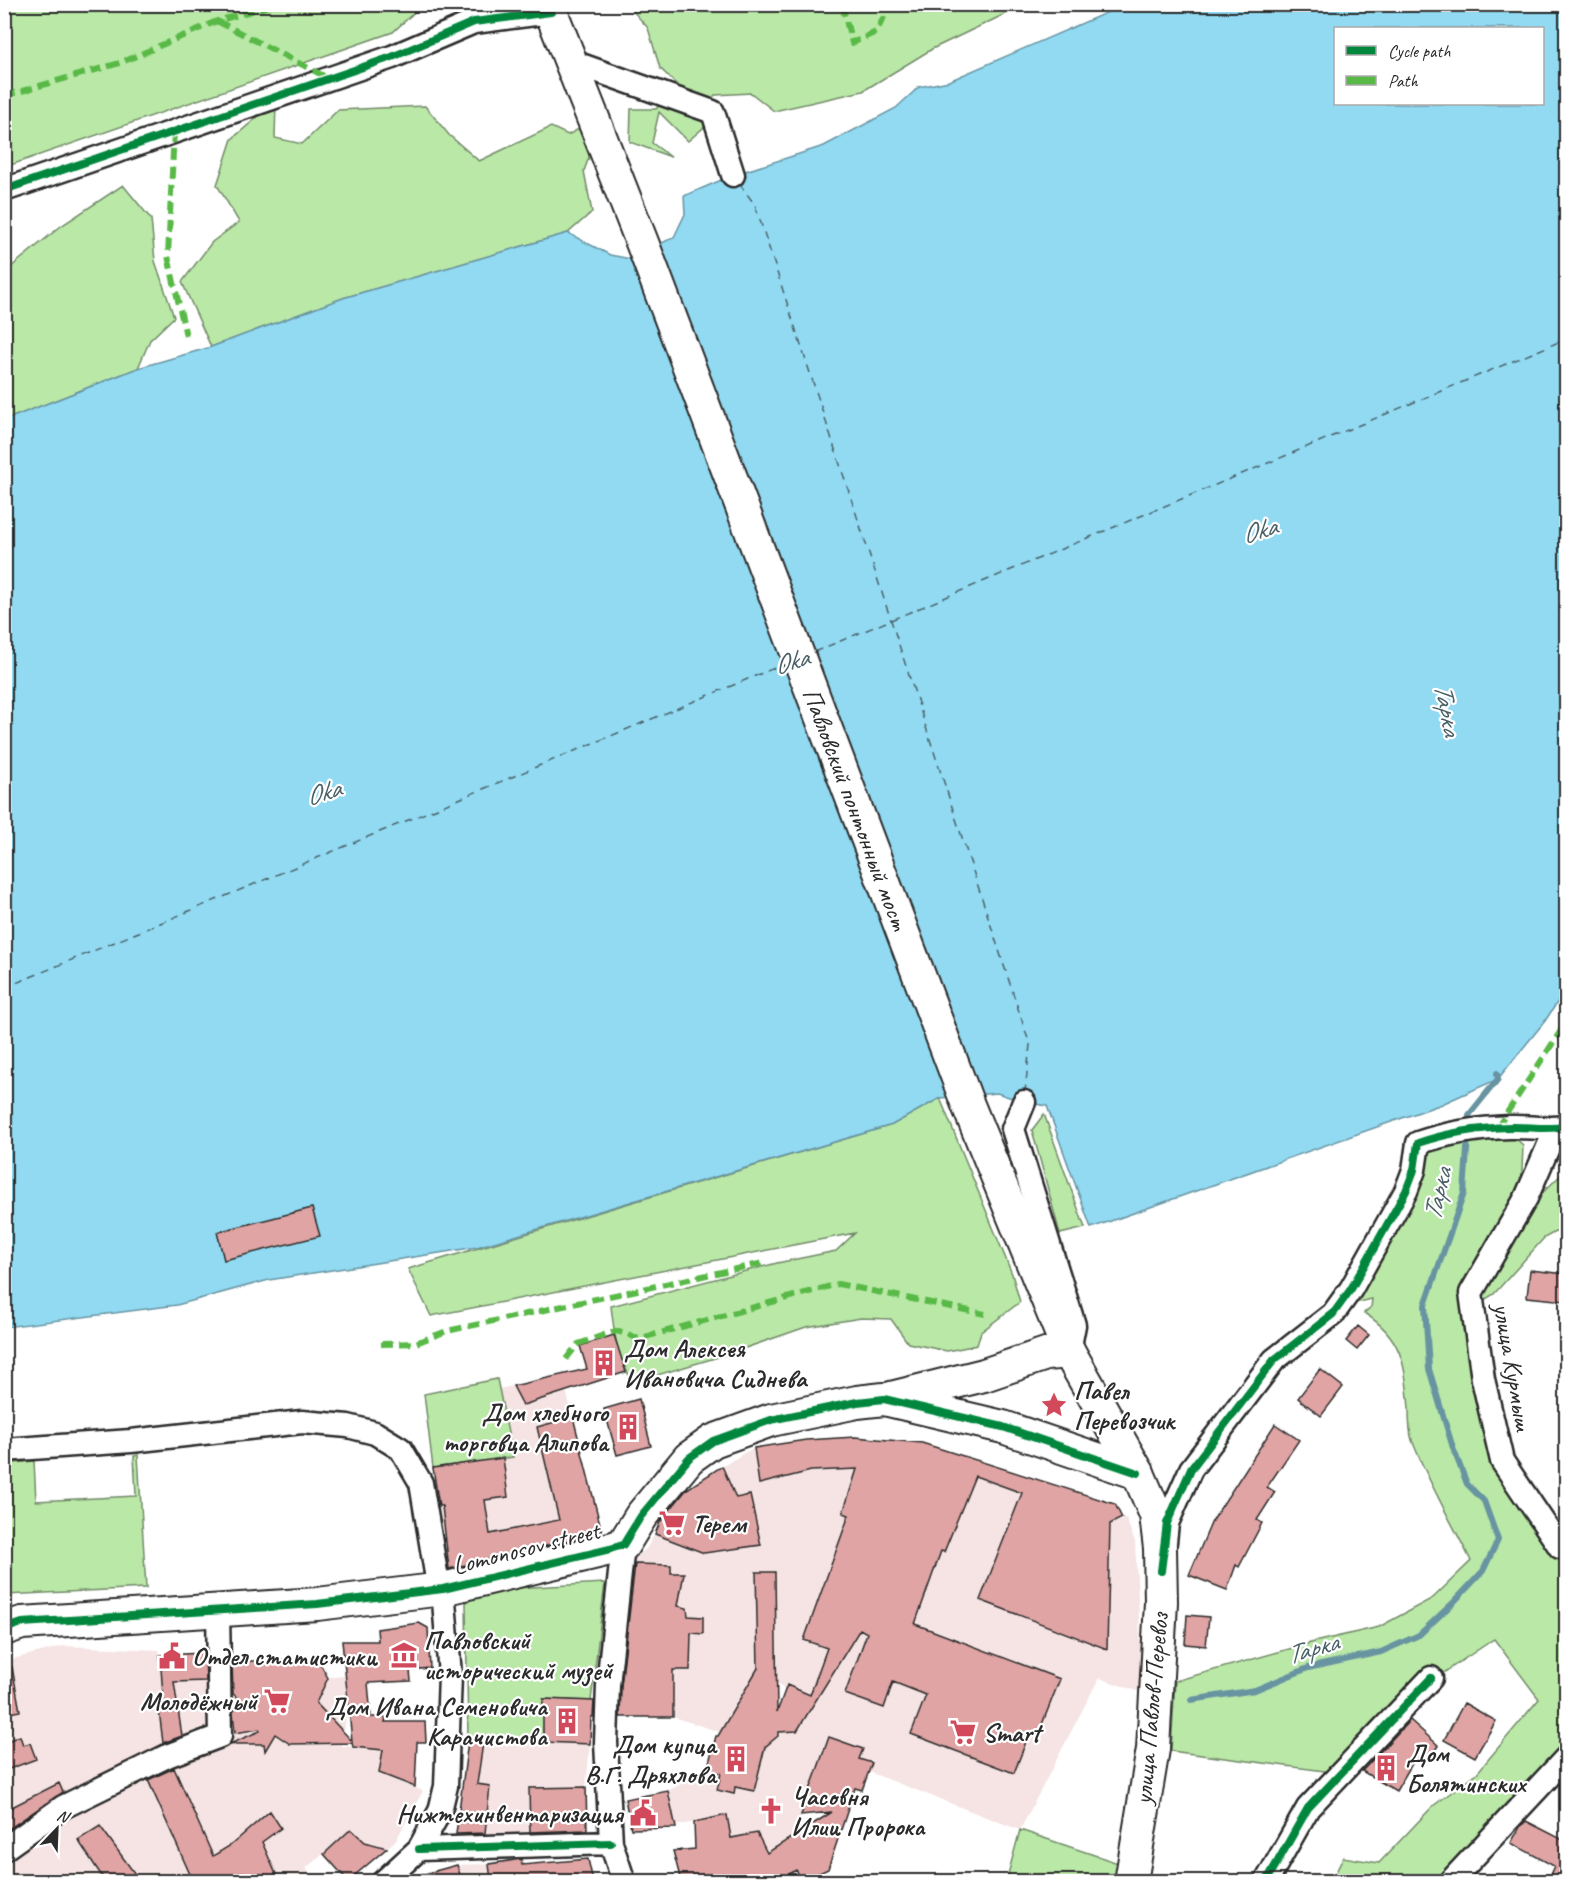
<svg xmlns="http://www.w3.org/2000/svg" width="1571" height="1886" font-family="Caveat,sans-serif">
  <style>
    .built { fill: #f5e4e3 }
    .green { fill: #bae8a7; stroke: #728a69; stroke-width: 1.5 }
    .water { fill: #91daf2; stroke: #6894a2; stroke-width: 1.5; fill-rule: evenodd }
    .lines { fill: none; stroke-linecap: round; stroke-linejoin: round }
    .stream { stroke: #6894a2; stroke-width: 6 }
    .ferry { stroke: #4a6067; stroke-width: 1.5; stroke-dasharray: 8 6; stroke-linecap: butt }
    .building { fill: #dfa4a3; stroke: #2b2b2b; stroke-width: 1.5 }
    .street-casing { stroke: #2b2b2b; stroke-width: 27 }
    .secondary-casing { stroke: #2b2b2b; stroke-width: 36 }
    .street { stroke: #fff; stroke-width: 22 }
    .secondary { stroke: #fff; stroke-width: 32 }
    .quiet { stroke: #58b947; stroke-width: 6; stroke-dasharray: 12 6; stroke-linecap: butt }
    .cycleway-casing { stroke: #fff; stroke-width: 11 }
    .cycleway { stroke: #00873e; stroke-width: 8 }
    .labels { text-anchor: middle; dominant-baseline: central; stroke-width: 4.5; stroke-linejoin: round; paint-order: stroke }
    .street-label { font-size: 26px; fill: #2b2b2b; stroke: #fff }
    .poi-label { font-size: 26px; font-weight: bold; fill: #2b2b2b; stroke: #fff; text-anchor: start }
    .water-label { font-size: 27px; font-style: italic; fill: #4a6067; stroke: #fff }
  </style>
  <rect width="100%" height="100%" fill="#fff"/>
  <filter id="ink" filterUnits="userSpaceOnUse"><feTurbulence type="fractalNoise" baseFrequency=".0167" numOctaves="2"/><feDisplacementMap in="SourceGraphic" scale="12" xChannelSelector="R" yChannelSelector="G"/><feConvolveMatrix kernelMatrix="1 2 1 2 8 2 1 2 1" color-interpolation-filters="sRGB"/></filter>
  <g filter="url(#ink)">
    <path class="built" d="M562,1375L603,1537L448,1573L433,1468L513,1457L499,1389Z
      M855,1437L922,1443L993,1465L987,1480L1109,1525L1126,1518L1135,1542L1143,1693L1099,1678L1020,1830L869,1772L872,1763L859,1759L862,1749L830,1737L793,1836L767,1853L757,1833L731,1838L726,1816L675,1826L668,1791L707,1770L721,1773L717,1790L733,1794L735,1787L754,1791L765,1747L782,1732L797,1731L817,1698L791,1686L786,1692L772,1676L749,1683L720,1732L673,1717H616L626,1564L646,1549L655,1534L668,1501L744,1453L754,1448L806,1440Z
      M64,1646L159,1650L160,1655L209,1653L210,1666L230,1664L232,1662L313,1658L320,1678L346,1676L348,1703L342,1746L365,1748L384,1742L380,1773L423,1791L396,1840L348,1881L323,1854L306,1868L314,1881L5,1882V1661Z
      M543,1699L591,1701L590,1744L586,1787L587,1830L530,1832L484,1838L456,1835L468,1741L542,1742Z
      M521,1859L522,1865L588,1859L593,1881L406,1882L457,1865L489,1864Z"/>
    <path class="green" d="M4,5L5,4L422,5L393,32L5,167Z
      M631,5H1024L932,49L863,91L774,111L751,93L715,95L702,110L710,122L688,141L659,112L652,143L671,157L630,142L631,109H656L677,85L660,68L648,28L632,10Z
      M276,101L275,138L302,144L338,110L425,106L449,135L479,161L551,127L568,135L577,130L585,122L594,143L584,171L592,212L568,233L343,298L211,347L182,282L212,242L239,222L217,185L232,139Z
      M123,185L151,219L155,261L174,317L150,340L138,368L5,420V272L61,226Z
      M940,1098L1012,1274L1020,1302L981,1332L977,1345L947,1351L908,1343L891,1319L861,1318L806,1327L725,1355L634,1382C617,1361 614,1332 611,1306L777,1263L836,1251L855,1233L431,1316L408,1269L892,1125Z
      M1044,1114L1085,1228L1060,1234L1032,1130Z
      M1508,1132L1523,1145L1521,1196L1464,1301L1495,1466L1566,1545V1750L1442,1882L1332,1881L1343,1857L1379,1863L1433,1806L1477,1773L1539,1699L1494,1639L1442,1674L1432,1669L1340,1773L1171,1751L1175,1681L1314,1642L1379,1627L1433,1598L1471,1561C1451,1521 1428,1482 1412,1440C1409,1431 1409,1418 1409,1408C1405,1365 1403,1337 1364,1313L1371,1307L1372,1299L1347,1305L1426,1149Z
      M1566,1170V1226L1544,1238L1494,1294L1481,1302L1479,1286L1536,1199Z
      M497,1379L513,1457L433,1468L424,1394Z
      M138,1455L146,1588L5,1595V1464L34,1461L36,1501L136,1496L134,1456Z
      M605,1583L591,1701L544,1699L543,1742L468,1741L466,1603L478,1590Z
      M1020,1830L1121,1864L1119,1881L1006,1882Z"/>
    <path class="water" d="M1124,5H1566V989L1545,1021L1498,1079L1442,1104L1091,1228L1047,1106L1024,1102L997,1093L940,1098L892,1125L477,1247L269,1280L177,1305L5,1327V420L138,368L211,347L343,298L568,233L610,255L631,259L674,237L685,214L684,196L733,175L824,146L896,108L919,87L949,81ZM1336,28H1542V104H1336Z"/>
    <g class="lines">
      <path class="stream" d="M1469,1125V1115L1498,1079L1497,1073
        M1191,1700L1255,1690L1308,1668L1381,1652L1419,1635L1453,1603L1483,1571L1498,1540L1484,1501L1467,1484L1453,1448L1429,1369L1425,1305L1464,1193L1468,1135"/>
      <path class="ferry" d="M739,183L755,205L1030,1045L1025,1092
        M814,652L1566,339
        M4,988L784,664"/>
    </g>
    <path class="building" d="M312,1208L320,1236L224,1260L217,1232Z
      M1530,1270L1566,1274V1301L1527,1297Z
      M1358,1326L1369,1335L1357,1350L1346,1341Z
      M614,1335L626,1372L523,1405L513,1386L587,1369L580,1346Z
      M1320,1369L1343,1387L1321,1416L1298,1398Z
      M639,1399L651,1446L617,1455L604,1409Z
      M573,1417L602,1532L449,1569L442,1506H439L433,1468L503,1458L508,1497L485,1500L490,1534L559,1520L537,1427Z
      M1275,1424L1299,1440L1267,1487L1275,1492L1257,1520L1262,1523L1239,1567L1236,1565L1227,1590L1189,1575L1212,1521Z
      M855,1437L922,1443L1115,1504L1122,1518L1110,1524L1107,1649L980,1600L1022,1493L975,1476L944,1552L941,1551L915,1624L1060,1679L1037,1737L1029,1734L1014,1773L911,1734L926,1695L893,1682L884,1708L845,1694L867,1633L860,1629L797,1731L778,1732V1736L765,1747L754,1791L735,1787L734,1794L717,1790L721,1773L707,1770L716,1736H718L758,1668L756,1572H775L777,1712L787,1685L810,1695L827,1648L804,1640L849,1515L843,1513L857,1469L811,1471L759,1484L754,1448L806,1440Z
      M722,1466L736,1498L750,1495L761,1545L704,1553L655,1534L660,1522L687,1489Z
      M635,1564L671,1565V1573H684L678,1606L687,1608L688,1616L703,1617V1634L691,1633L690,1670H673V1717H620L621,1686Z
      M1187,1615L1209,1617L1206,1646L1185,1644Z
      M419,1623L428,1628L430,1668L410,1670L411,1681L368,1683L371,1717H386L385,1722H425L426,1742H417L415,1787L379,1773L383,1750L353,1747L352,1743L290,1744L275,1734L265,1751L264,1744H230L260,1731L259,1729L235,1733L233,1712L241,1701L233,1694L232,1662L317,1658L328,1678L316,1703L352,1741L342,1641H378L377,1629Z
      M205,1653L206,1681L174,1682L182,1736L163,1743L159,1710L164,1709L160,1655Z
      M12,1667L20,1711L4,1714V1668Z
      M543,1699L594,1701L593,1717H591L590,1744L543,1742Z
      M1464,1703L1496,1721L1475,1757L1444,1740Z
      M1410,1720L1439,1746L1424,1764L1416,1757L1396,1791L1362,1771Z
      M20,1736L23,1745L30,1743L36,1759L4,1771V1742Z
      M829,1737L863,1749L859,1759L872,1763L862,1790L855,1788L828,1869L803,1881L796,1870L778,1881H681L673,1851L695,1849L694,1822L727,1815L731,1838L757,1833L767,1853L832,1812L801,1815Z
      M468,1741L483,1743L477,1784L490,1786L485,1833L456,1834Z
      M174,1768L213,1856L231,1845L270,1811L281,1828L262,1842L279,1881H249L243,1872L225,1881H193L148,1780Z
      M59,1783L63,1792L4,1832V1811Z
      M586,1787L587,1830L530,1832L529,1788Z
      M668,1791L676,1828L631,1829L625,1799Z
      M1526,1821L1565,1841L1566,1837V1881H1547L1554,1866L1511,1843L1520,1827Z
      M100,1826L140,1881H105L78,1840Z
      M351,1829L365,1842L387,1848L348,1881L324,1854Z
      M521,1859L522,1865L588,1859L593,1881H491L489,1864Z
      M457,1865L462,1881H414L413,1877Z"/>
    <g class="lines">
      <g class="street-casing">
        <path id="street" d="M570,61L713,112L733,175
          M4,190L392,57L474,22L551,12
          M1024,1102L1013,1129L1074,1325L1070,1346
          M1556,1129L1526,1198L1471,1293L1483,1379L1502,1461L1560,1547
          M4,1450L131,1441L302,1422L348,1426L375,1433L401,1449L421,1483L436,1573L443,1589L450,1675L446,1786L440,1811L419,1849L383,1882
          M1165,1542L1167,1523L1191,1469L1274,1360L1333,1314L1351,1289L1406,1191L1414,1170L1418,1143C1447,1133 1479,1128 1510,1127C1529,1126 1548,1131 1566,1126
          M623,1545L608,1685L606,1742L611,1843L624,1882
          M4,1849L63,1807L167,1756L220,1736L218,1610
          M419,1849L611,1843
          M1266,1882L1308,1808L1431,1678
          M1450,1882L1566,1758"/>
      </g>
      <g class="secondary-casing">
        <g id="secondary">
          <path id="s1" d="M548,4L643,245L968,1105L1069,1352L1138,1473L1156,1515L1160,1548L1161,1602L1153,1749L1131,1882"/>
          <path d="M891,1398L984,1375L1046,1354L1069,1352"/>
          <path d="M4,1629L22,1623L317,1604L443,1589L610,1549L623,1545L641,1516L689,1458L713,1441L771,1420L857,1402L884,1399L1003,1427L1138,1473"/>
        </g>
      </g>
      <use href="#street" class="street"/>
      <use href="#secondary" class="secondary"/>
      <path class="quiet" d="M520,4L539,9
        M845,4L844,13L852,43L876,32L891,4
        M217,21L328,78
        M4,96L120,63L217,21L276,4
        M174,131L168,256L186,336
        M1497,1128L1566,1023
        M381,1344L416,1343L447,1331L763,1263
        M566,1359L578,1344L616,1331L628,1334L638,1339L838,1284L985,1314"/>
      <g class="cycleway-casing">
        <path id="cycleway" d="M4,190L392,57L474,22L551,12
          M1161,1571L1167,1523L1191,1469L1274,1360L1333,1314L1351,1289L1406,1191L1414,1170L1418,1143C1447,1133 1479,1128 1510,1127C1529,1126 1548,1131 1566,1126
          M4,1629L22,1623L317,1604L443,1589L610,1549L623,1545L641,1516L689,1458L713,1441L771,1420L857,1402L884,1399L1003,1427L1138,1473
          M419,1849L611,1843
          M1266,1882L1308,1808L1431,1678"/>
      </g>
      <use href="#cycleway" class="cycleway"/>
    </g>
  </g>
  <defs>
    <g id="building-bare" transform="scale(2.07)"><path d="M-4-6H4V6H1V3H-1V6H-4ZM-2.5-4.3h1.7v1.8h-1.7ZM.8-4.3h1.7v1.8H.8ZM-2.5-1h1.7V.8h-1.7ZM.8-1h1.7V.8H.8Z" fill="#d1495b" stroke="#fff" stroke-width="2.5" paint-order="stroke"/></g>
    <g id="sight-bare" transform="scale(2.07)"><path d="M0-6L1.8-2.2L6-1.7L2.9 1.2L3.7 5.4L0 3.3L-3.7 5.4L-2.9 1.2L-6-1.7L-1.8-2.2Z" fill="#d1495b" stroke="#fff" stroke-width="2.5" paint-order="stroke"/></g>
    <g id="supermarket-bare" transform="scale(2.07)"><path d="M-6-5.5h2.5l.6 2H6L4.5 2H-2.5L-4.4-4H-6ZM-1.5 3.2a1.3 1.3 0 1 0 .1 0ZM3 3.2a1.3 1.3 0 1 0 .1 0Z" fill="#d1495b" stroke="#fff" stroke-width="2.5" paint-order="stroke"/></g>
    <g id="museum-bare" transform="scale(2.07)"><path d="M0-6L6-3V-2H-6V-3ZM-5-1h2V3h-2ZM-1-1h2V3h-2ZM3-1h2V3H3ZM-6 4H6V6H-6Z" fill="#d1495b" stroke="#fff" stroke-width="2.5" paint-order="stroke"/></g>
    <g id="civic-bare" transform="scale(2.07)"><path d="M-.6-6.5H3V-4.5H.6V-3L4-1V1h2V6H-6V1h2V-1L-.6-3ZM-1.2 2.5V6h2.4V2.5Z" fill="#d1495b" stroke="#fff" stroke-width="2.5" paint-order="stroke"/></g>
    <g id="church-bare" transform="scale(2.07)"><path d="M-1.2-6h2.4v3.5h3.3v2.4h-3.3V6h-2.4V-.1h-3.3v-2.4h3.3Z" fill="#d1495b" stroke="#fff" stroke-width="2.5" paint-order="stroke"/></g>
  </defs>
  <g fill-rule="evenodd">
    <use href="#building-bare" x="604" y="1363"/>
    <use href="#sight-bare" x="1054" y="1405"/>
    <use href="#building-bare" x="628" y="1427"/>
    <use href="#supermarket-bare" x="672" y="1523"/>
    <use href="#museum-bare" x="404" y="1655"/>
    <use href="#civic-bare" x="172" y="1656"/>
    <use href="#supermarket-bare" x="277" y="1701"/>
    <use href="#building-bare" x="567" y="1721"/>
    <use href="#supermarket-bare" x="963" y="1732"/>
    <use href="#building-bare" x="736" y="1759"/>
    <use href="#building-bare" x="1386" y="1768"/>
    <use href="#church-bare" x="771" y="1811"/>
    <use href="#civic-bare" x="643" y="1813"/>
  </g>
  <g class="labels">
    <g class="street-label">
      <text stroke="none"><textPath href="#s1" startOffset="862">Павловский понтонный мост</textPath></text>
      <text transform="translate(1513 1367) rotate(80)">улица Курмыш</text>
      <text transform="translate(526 1548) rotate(-14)">Lomonosov street</text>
      <text transform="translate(1151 1709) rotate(-85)">улица Павлов-Перевоз</text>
    </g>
    <g class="poi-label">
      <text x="624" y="1348">Дом Алексея<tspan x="624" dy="30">Ивановича Сиднева</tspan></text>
      <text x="1074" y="1390">Павел<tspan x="1074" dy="30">Перевозчик</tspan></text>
      <text x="608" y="1412" text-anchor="end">Дом хлебного<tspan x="608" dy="30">торговца Алипова</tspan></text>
      <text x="692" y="1523">Терем</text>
      <text x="424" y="1640">Павловский<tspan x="424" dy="30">исторический музей</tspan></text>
      <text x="192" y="1656">Отдел статистики</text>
      <text x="257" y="1701" text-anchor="end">Молодёжный</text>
      <text x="547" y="1706" text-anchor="end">Дом Ивана Семеновича<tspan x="547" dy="30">Карачистова</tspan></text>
      <text x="983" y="1732">Smart</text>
      <text x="716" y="1744" text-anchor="end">Дом купца<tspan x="716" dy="30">В.Г. Дряхлова</tspan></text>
      <text x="1406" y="1753">Дом<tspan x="1406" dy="30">Болятинских</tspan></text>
      <text x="791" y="1796">Часовня<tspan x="791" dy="30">Илии Пророка</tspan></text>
      <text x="623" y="1813" text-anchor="end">Нижтехинвентаризация</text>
    </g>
    <g class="water-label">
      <text transform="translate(1259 530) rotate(-16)">Oka</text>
      <text transform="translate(791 661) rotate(-16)">Oka</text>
      <text transform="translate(1448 709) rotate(79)">Тарка</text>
      <text transform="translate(323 792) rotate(-16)">Oka</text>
      <text transform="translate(1437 1194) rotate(-77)">Тарка</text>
      <text transform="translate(1312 1648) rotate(-16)">Тарка</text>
    </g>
  </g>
  <rect width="1571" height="1886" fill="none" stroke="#fff" stroke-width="24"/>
  <rect x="12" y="12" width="1547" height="1862" fill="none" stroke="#2b2b2b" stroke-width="2" filter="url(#ink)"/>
  <rect x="1334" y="27" width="210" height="78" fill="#ffffff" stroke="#aaaaaa" stroke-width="1.5"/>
  <rect x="1346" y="46" width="30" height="9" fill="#00873e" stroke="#aaaaaa" stroke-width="1.5"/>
  <text x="1388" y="57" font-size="18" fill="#2b2b2b">Cycle path</text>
  <rect x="1346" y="76" width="30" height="9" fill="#58b947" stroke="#aaaaaa" stroke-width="1.5"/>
  <text x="1388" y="87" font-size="18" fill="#2b2b2b">Path</text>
  <g transform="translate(57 1829) rotate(23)" stroke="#ffffff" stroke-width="4.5" paint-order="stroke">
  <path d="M0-4.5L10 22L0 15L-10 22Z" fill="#2b2b2b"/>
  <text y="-9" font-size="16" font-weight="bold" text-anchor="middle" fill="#2b2b2b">N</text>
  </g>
</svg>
